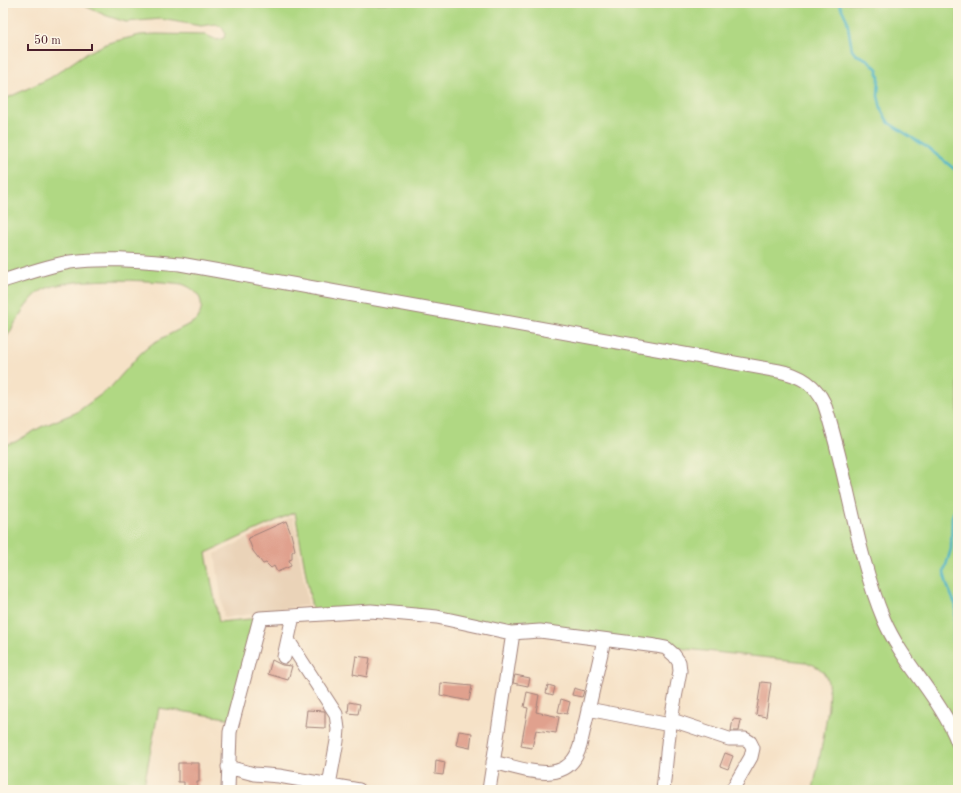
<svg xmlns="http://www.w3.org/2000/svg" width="961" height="793" font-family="'Old Standard TT',serif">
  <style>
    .built { fill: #ead3b8 }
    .green { fill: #b0d883; stroke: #7d7c57 }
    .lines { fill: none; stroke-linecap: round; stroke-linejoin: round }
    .stream { stroke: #4bb4ca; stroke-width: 2.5 }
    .building { fill: #e0a18e }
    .minor-casing { stroke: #a08079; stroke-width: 15 }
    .minor { stroke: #fff; stroke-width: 13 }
  </style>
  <rect width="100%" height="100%" fill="#fcf5e5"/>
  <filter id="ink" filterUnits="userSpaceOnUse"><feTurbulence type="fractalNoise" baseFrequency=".025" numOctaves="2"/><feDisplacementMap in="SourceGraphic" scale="8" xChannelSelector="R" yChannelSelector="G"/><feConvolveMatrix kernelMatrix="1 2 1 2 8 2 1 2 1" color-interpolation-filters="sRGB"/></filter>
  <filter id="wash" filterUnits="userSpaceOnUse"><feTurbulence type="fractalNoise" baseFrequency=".012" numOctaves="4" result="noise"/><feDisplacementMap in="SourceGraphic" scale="16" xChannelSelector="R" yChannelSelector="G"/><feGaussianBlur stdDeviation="0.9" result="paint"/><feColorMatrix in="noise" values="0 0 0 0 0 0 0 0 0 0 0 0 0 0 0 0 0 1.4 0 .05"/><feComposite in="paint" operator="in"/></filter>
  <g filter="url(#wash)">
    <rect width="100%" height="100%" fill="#f6e2c7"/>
    <path class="built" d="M293,516L308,605L224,618L215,554Z"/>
    <path class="green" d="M78,3H135L138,6L147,3H218L223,5L225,3H958V790H813C817,768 834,697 827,679C824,669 814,665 806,662L604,640L437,617L313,614L295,512L206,553L219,622L260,618L234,719L159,708L143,790H3V445L15,442L41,427L77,412L110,388L140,354L153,343L197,320C207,303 199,290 182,284C153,280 60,275 38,293C23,305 14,327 3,343V100L50,78L85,54L108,43L140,35L156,34L206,35L217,40L224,38L225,33L222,27L215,24L201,26L161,19L126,22L107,16Z"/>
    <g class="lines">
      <path class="stream" d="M839,3L847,20L852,50L855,54L868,60L877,69L879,77L878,96L882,112L889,123L928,148L958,172
        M958,453L956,459L958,475
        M953,642L956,606L947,585L944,572L951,549L952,517L958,500"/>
    </g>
    <g id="blocks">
      <path class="building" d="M286,521L291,534L295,550L292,552V559L289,560L291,566L277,572L274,566L271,568L266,563L263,564L253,551L248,538Z
        M356,656L370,658L367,677L353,674Z
        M272,660L282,665L292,666L288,680L268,674Z
        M515,675L530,678L528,686L513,683Z
        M761,682L771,683L766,717L756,715Z
        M441,683L472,686L469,701L440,695Z
        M548,685L555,687L553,695L546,693Z
        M574,688L584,691L582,697L572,695Z
        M527,692L539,695L536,712L559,717L556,733L536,730L532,748L521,746L528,708L524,707Z
        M561,699L570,702L567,714L558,712Z
        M349,702L360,704L358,714L348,713Z
        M307,710L325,711V728L305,727Z
        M733,719L741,720L739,731H731Z
        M459,731L472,733L470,748L456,745Z
        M725,753L733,756L728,769L720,766Z
        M436,760L445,762L443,775L435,774Z
        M178,763H199V782H197V790H184V782H178Z"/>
    </g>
  </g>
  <g filter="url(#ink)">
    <use href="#blocks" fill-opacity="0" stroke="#a08079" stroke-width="1"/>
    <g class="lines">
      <g class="minor-casing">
        <path id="minor" d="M3,281C25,274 47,266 70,262C107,257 144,261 180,264L779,371C800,375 815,384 824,403C848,474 855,551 884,620C903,664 941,698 958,743
          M288,640L336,714L338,729L337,741L329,785
          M284,657L293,616
          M588,709L670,725
          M672,720L729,739H745L750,742L753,748L751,757L732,790
          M493,762C525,769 568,788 580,746L604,640
          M228,767L254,774L279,776L359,790
          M228,790L230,732L260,618L371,611L437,617L511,633L540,631L656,646L666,648L674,655L679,662L680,671L670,725L663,790
          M489,790L513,633"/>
      </g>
      <use href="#minor" class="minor"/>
    </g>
  </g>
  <rect width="961" height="793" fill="none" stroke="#fcf5e5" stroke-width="16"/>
  <path d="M28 44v6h64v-6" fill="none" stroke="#4a1f2b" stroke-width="2"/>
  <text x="34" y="44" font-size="12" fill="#4a1f2b" stroke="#fcf5e5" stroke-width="3" paint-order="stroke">50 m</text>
</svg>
